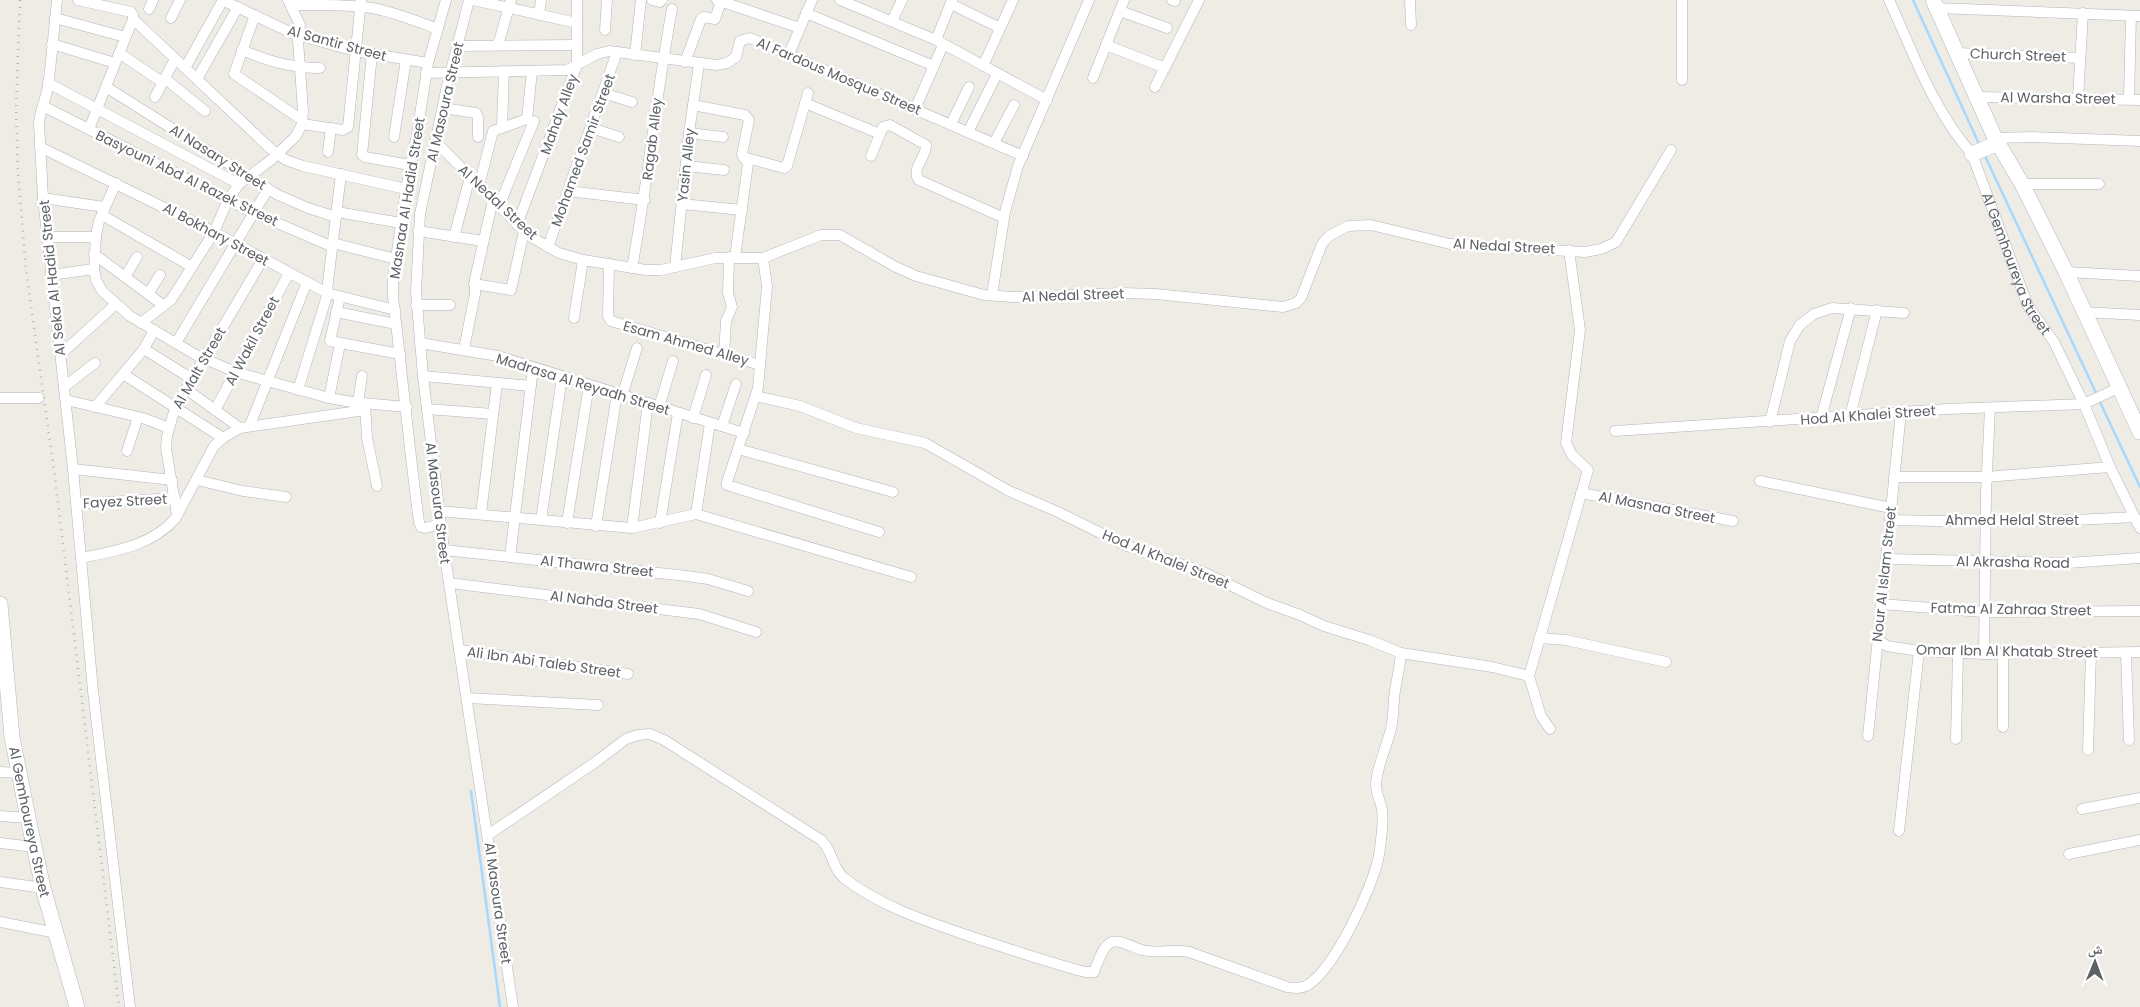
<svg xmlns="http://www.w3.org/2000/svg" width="2140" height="1007" font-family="Poppins,'Noto Naskh Arabic',sans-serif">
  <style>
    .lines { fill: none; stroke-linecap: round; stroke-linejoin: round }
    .stream { stroke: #a8d8fc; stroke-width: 2.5 }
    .street-casing { stroke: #b2b5b9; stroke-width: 11 }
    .secondary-casing { stroke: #b4b7bc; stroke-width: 16 }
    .street { stroke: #fff; stroke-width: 10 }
    .secondary { stroke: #fff; stroke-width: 15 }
    .rail { stroke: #b3b4b5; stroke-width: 2.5; stroke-dasharray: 1 6; stroke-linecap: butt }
    .labels { text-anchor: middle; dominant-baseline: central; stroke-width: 5; stroke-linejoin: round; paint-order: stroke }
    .street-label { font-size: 14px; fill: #5d6065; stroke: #fff }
  </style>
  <rect width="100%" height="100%" fill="#eeece5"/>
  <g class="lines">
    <path class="stream" d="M1913,0L1980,146
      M1985,156L2097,395
      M2099,400L2140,487
      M471,791L500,1007"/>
    <g class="street-casing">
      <g id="street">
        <path d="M57,0C54,28 52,57 48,86C46,99 40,110 39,123L43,198L73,469L93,691L130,1007"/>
        <path d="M78,0L131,12L133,15V19"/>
        <path d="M222,0L294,34L355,51L428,63"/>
        <path d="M469,0L447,86L420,214L416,292L423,376L444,550L513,1007"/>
        <path d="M473,0L577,23"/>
        <path d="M652,0L660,2L662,0"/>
        <path d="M717,0L800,28"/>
        <path d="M840,0L936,40L1047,100"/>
        <path d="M1172,0L1175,1"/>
        <path d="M1410,0L1411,25"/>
        <path d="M1682,0V80"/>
        <path id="s1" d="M1889,0C1913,52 1933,110 1972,154L2028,306L2054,342L2084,404L2110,467L2140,528"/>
        <path d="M951,4L996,26"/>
        <path d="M291,5C317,5 345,4 372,8C394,12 416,21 438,29"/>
        <path d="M1936,8L2140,16"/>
        <path d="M149,9L153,0"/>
        <path d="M1120,11L1167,28"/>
        <path d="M806,13L934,66"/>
        <path d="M255,15L234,74L302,120"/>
        <path d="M539,15L541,0"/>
        <path d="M55,18L125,37"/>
        <path d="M171,18L180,0"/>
        <path d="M133,19L272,150L286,160L303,166L406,189"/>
        <path d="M892,21L902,0"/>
        <path d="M605,30L607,0"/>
        <path d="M936,40L952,0"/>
        <path d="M52,44L115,63"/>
        <path d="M498,45L511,0"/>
        <path d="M1106,45L1165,68"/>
        <path d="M458,46L577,45"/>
        <path d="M242,50C268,61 291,68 320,68"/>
        <path d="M119,53L159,80L168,81L205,111"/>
        <path d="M1957,53L2080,58"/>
        <path d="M372,54L362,155L365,157L410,165"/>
        <path d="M789,54L812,0"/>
        <path d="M635,55L641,0"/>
        <path d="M685,62L701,19L704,17L715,19L721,1"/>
        <path d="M983,66L1013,0"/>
        <path d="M185,68L223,0"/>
        <path d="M426,73L567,70L597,54L609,51L716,65L727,63L736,57L740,41L750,38L1023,156"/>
        <path d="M1093,78L1124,0"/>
        <path d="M197,79L238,7"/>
        <path d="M48,83L239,184"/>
        <path d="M106,87L278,195L308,208L336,217"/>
        <path d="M1155,87L1199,0"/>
        <path d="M603,93L632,102"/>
        <path d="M155,97L175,59"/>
        <path d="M1977,97L2140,100"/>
        <path d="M2078,98L2083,13"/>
        <path d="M2129,99L2131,16"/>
        <path d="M805,103L880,134"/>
        <path d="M693,105L745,115L749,120L742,154L748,164L735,257"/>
        <path d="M43,106L254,213L333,247"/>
        <path d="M443,108L476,113L478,117V137"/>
        <path d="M915,109L943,45"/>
        <path d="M302,124L343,130L348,127L361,0"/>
        <path d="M951,124L969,87"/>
        <path d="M502,126L504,71"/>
        <path d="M591,128L619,137"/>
        <path d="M89,129L133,19"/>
        <path d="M968,132L997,74"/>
        <path d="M689,133L723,137"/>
        <path d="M394,137L406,60"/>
        <path d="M1995,138L2032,137L2140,141"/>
        <path d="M436,142L528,235L559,253L583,260L646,270H661L715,258H763L821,235H840L894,266L916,276L984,295L1013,297L1123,293L1156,294L1283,307L1296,303L1301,298L1322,244L1329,236L1348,226L1371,225L1450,244L1585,252L1601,249L1616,242L1671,150"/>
        <path d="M994,143L1014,105"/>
        <path d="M40,147L214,232L327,293L395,310"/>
        <path d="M328,152L331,128"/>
        <path d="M871,156L883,127L890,125L926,145C927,157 910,169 919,180L1004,218"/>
        <path d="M743,157L784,168L787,166L808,93"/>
        <path d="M686,166L724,170"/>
        <path d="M116,183L99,221L96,236L94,269L96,280L102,291L130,316L196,355L235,372L329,398L352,402L407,407"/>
        <path d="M2022,184H2099"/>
        <path d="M479,186L493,131L527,119L532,71"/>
        <path d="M568,191L645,200"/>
        <path d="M43,198L104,207"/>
        <path d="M682,204L742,210"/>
        <path d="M499,206L534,121"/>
        <path d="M337,212L401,223"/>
        <path d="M102,215L192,267"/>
        <path d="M517,225L577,65V0"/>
        <path d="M418,231L483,241"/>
        <path d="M47,237H96"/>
        <path d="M454,237L470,177"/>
        <path d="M333,243L396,259"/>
        <path d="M548,247L617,52"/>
        <path d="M94,254L163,305"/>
        <path d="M763,258L767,286L758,388L727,482V485L879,532"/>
        <path d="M609,264L608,316L611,321L760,365"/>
        <path d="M675,267L689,133L699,64"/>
        <path d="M632,268C648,182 656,95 672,9"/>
        <path d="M2066,272L2140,276"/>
        <path d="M51,275L94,269"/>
        <path d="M125,277L137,257"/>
        <path d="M474,284L511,290L524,231"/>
        <path d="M148,294L160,275"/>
        <path d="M992,295L1005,212L1018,166L1089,0"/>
        <path d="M340,297L330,341L400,354"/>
        <path d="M416,305H450"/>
        <path d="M336,312L396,324"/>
        <path d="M2083,312L2140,315"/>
        <path d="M574,318L583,260"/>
        <path d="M141,323L171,300L214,232L228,200L239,184L271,160L296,136L302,124L303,111L298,40L300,25L288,0"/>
        <path d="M176,343L268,189"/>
        <path d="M420,343L498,356L744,433"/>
        <path d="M144,349L192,379"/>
        <path d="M464,349L475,294V279L493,200"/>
        <path d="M61,354L116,304"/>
        <path d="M724,354L726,321L732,307L728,293L729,257"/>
        <path d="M123,374L223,438"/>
        <path d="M423,376L531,386"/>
        <path d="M64,387L95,363"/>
        <path d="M186,389L240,428"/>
        <path d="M298,390L326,299L341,174"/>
        <path d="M622,396L637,348"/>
        <path d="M756,396L800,406L856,428L925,443L1009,491L1058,512L1127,546L1201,571L1267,603L1300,615L1324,626L1369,640L1401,653L1492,667L1529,676"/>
        <path d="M0,398H39"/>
        <path d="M329,398L340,344"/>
        <path d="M66,400L143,418L169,428"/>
        <path d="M358,403L362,376"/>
        <path d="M365,404L367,438L377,486"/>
        <path d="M95,407L144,349L154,330"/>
        <path d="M659,407L673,361"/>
        <path d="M427,409L493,414"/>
        <path d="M215,410L289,273"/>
        <path d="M1850,416L1877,310"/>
        <path d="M693,418L706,375"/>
        <path d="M1821,418L1851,308"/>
        <path d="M1770,422L1790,341L1800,325L1814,314L1832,308L1904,313"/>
        <path d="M250,425L307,282"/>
        <path d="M722,426L736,384"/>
        <path d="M1615,431L1947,409L2084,404L2118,388"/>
        <path d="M738,449L893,492"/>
        <path d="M127,451L138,417"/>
        <path d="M73,469L172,480"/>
        <path d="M1894,477H1986L2110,467"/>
        <path d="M197,480L243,491L286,497"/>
        <path d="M1760,481L1891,508"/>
        <path d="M1581,493L1733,521"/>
        <path d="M76,504L175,498"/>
        <path d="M439,511L632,528L696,514L911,577"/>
        <path d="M481,514L497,383"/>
        <path d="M696,514L710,423"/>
        <path d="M177,515L166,448L167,436L175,408L263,259"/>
        <path d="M541,520L562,377"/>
        <path d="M1890,520C1972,522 2053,522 2135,517"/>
        <path d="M567,523L589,385"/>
        <path d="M660,523L678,413"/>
        <path d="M441,524L425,528L421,527L419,522C409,447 402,372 393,297V279L407,183L417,134L428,63L446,0"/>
        <path d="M596,526L617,394"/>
        <path d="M632,528L648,403"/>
        <path d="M444,550L687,576L708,579L748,591"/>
        <path d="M510,557L533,368"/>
        <path d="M81,558C115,551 151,546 175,519L214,446L223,438L240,428L365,410"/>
        <path d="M1886,559L2068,563L2140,558"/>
        <path d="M449,583L699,614L756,632"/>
        <path d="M1881,604L1983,612L2140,611"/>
        <path d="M1878,637L1880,641L1887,646L1919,651L1984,654L2140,652"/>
        <path d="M1539,638L1566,640L1666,662"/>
        <path d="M459,650L628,674"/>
        <path d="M2126,653L2129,740"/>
        <path d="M1984,654L1986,493L1990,408"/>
        <path d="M467,698L598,705"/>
        <path d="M2003,727V654"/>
        <path d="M1550,729L1541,716L1529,676L1588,470L1572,455L1566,443L1580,330L1569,250"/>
        <path d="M1868,736L1901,412"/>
        <path d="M1956,739L1958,653"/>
        <path d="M2088,750L2091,653"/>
        <path d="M0,772L19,773"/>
        <path d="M2082,809L2140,798"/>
        <path d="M0,816L28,818"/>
        <path d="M1899,831L1919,651"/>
        <path d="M488,835L597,761L626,739L638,735L650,734L664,740L821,840C833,851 832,868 844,878C881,907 929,922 972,937C1010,949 1047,962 1085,972H1094C1097,964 1103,945 1112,942C1120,939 1134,948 1142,950C1157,954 1173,949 1189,952L1287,987C1294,988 1300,989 1306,986C1334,971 1374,885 1379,855C1381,841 1384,823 1382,809C1379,796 1374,791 1377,776C1380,760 1387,745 1391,729C1394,716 1393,703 1395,691C1397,678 1400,666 1401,653"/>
        <path d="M0,843L34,847"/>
        <path d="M2069,854L2140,840"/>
        <path d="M0,882L43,888"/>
        <path d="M0,922L56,933"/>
      </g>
    </g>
    <g class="secondary-casing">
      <g id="secondary">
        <path d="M1933,0L1995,138L2022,184L2066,272L2140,432"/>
        <path d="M1972,154L1998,143"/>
        <path id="s2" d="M0,604L12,737L28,818L43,888L77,1007"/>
      </g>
    </g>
    <use href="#street" class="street"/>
    <use href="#secondary" class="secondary"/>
    <path class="rail" d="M20,0L16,110L18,173L26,270L55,478L119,1007"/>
  </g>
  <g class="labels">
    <g class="street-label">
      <text transform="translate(337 43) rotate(15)">Al Santir Street</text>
      <text transform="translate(2018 55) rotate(2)">Church Street</text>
      <text transform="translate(839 76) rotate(23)">Al Fardous Mosque Street</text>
      <text transform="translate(2058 98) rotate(1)">Al Warsha Street</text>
      <text transform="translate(445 102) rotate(-77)">Al Masoura Street</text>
      <text transform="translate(559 114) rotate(-70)">Mahdy Alley</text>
      <text transform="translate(652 139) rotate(-83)">Ragab Alley</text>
      <text transform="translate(583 150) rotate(-70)">Mohamed Samir Street</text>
      <text transform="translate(218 157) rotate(32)">Al Nasary Street</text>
      <text transform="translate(686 165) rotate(-84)">Yasin Alley</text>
      <text transform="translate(187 178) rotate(26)">Basyouni Abd Al Razek Street</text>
      <text transform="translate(407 198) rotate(-81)">Masnaa Al Hadid Street</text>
      <text transform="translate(498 202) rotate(43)">Al Nedal Street</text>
      <text transform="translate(216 234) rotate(28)">Al Bokhary Street</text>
      <text transform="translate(1504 246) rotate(3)">Al Nedal Street</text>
      <text stroke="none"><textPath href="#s1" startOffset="294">Al Gemhoureya Street</textPath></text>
      <text transform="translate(52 278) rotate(-96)">Al Seka Al Hadid Street</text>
      <text transform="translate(1073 295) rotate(-2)">Al Nedal Street</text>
      <text transform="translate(252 341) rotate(-62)">Al Wakil Street</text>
      <text transform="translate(686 343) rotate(16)">Esam Ahmed Alley</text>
      <text transform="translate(199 368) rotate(-60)">Al Malt Street</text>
      <text transform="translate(583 384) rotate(17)">Madrasa Al Reyadh Street</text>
      <text transform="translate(1868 415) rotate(-4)">Hod Al Khalei Street</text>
      <text transform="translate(125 501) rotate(-3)">Fayez Street</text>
      <text transform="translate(438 503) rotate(83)">Al Masoura Street</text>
      <text transform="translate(1657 507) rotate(11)">Al Masnaa Street</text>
      <text x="2012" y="520">Ahmed Helal Street</text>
      <text transform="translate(1166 559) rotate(22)">Hod Al Khalei Street</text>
      <text transform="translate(2013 562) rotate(1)">Al Akrasha Road</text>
      <text transform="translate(597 566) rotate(6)">Al Thawra Street</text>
      <text transform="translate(1884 574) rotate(-84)">Nour Al Islam Street</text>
      <text transform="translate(604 602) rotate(7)">Al Nahda Street</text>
      <text transform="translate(2011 609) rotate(1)">Fatma Al Zahraa Street</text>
      <text transform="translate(2007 651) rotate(1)">Omar Ibn Al Khatab Street</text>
      <text transform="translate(544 662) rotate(8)">Ali Ibn Abi Taleb Street</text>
      <text stroke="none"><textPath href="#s2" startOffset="220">Al Gemhoureya Street</textPath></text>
      <text transform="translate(498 903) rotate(82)">Al Masoura Street</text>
    </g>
  </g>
  <g transform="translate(2095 962) rotate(1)" stroke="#ffffff" stroke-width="4" paint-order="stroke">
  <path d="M0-4L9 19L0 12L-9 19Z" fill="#5d6065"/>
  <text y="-8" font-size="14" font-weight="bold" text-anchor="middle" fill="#5d6065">ش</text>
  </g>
</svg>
